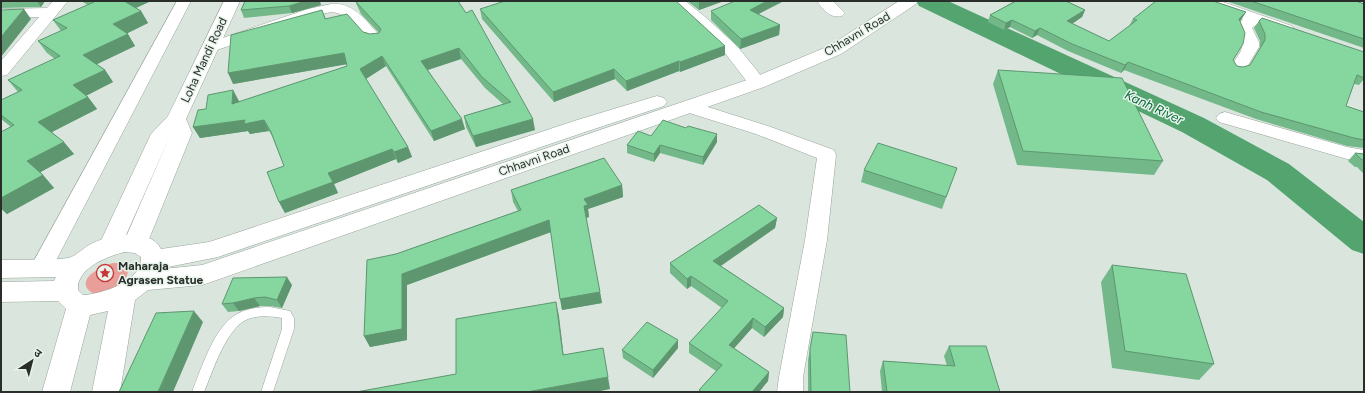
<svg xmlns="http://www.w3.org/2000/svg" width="1365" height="393" font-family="Figtree,'Noto Sans Devanagari',sans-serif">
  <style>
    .green { fill: #e99f99 }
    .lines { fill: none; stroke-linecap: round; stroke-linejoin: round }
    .river { fill: #54a470; fill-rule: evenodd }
    .service-casing { stroke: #99a49c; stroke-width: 1 }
    .minor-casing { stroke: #99a49c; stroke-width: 1 }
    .tertiary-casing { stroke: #99a49c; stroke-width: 1 }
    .secondary-casing { stroke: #99a49c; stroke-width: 1 }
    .service { fill: #fff; fill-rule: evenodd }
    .minor { fill: #fff; fill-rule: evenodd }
    .tertiary { fill: #fff; fill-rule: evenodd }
    .secondary { fill: #fff; fill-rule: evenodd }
    .wall { fill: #72b889 }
    .shaded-wall { fill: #5d966f }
    .building { fill: #85d69f; stroke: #5d966f }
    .labels { text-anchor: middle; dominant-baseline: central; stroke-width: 3; stroke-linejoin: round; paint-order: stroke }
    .street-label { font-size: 12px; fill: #292e2a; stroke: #e7f3ea }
    .poi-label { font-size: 12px; font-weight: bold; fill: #292e2a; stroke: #e7f3ea; text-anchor: start }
    .water-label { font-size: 13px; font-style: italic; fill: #066838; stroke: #e7f3ea }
  </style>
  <rect width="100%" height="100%" fill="#dae6dd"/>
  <path class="green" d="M113,263H119L127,266C133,282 106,297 93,293C90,292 87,289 86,286C83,274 104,266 113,263Z"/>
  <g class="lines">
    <path class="river" d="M916,1H948L1204,118L1289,164L1364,222V254L1352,250L1267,180L1182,132L919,6Z"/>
    <g class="service-casing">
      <path id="service" d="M270,307L290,311L294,318V329L273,392H261L282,329V318C271,316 259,315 248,319C226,328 213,371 204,392H192C201,369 212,334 231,318C242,309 257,307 270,307Z"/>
    </g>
    <g class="minor-casing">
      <path id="minor" d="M53,1H68L7,75L1,76V61L39,17L1,19V9L47,8Z
        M177,1H191L49,274L41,277L33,274L30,268Z
        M668,1H685L703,15L737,46L755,68L766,83L763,87L757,88L751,87L725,53L703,32Z
        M817,1H833L845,13L842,16C831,19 823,10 817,1Z
        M1199,1H1220L1292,26L1294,29L1292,32L1286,34L1257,24L1252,28L1259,42V47L1244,72L1238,73L1232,72L1230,68C1242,48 1247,50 1236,27L1243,19L1201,4Z
        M331,4C355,2 366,22 381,37L383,40L381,43C360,48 356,17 337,13C331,11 324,14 318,15L217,50L211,52L205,50L203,47L205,44L308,9Z
        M689,101L768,126L834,150L836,155L827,240L803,377V392H777L779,377L805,240L817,158L756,134L683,111L680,107L683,103Z
        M1225,112L1347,147L1364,150V162L1347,159L1219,122L1216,118L1219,114Z"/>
    </g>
    <g class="tertiary-casing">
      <path id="tertiary" d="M224,1H240L186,119L192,133L147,244L143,250L135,253L127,250L123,244L170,136L118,253L110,256L102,253L98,247L151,134L168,116Z"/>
    </g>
    <g class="secondary-casing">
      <path id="secondary" d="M899,1H918L916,4L841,54L764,87L211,282L202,285L148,290L135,300L120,392H92L108,311L90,315L70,392H42L66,309L58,301L1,302V282L54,281L56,277L1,278V260C23,259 47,261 68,258C75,257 83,248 89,245C107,235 149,226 161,249L209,242L574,121L650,98L657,96L664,98L667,102L664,106L588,131L218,257L163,268V269L202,265L750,79L829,46ZM125,252L135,253L141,257C143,281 102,294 83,295L78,290C76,268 108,256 125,252Z"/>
    </g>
    <use href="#service" class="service"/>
    <use href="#minor" class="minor"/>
    <use href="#tertiary" class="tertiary"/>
    <use href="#secondary" class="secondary"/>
  </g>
  <path class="wall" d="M1,1H45L41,7L1,8Z
    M81,1H151L136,8L141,11L148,23L127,33L135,46L97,64L105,70L113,82L86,95L88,97L97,109L52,132L74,154L40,172L43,175L54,188L7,214L1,209V132L11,127L1,119V100L18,92L8,80L55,59L47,53L38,41L61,31L53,20L88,5Z
    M245,1L321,5L292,13L244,18L241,10Z
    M355,1H458L535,130L476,147L466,127L464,116L503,104L485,88L461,59L428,70L465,129L434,141L386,66L366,79L408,147L412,157L398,163L396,159L334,184L338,193L285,213L279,202L284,166L272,136L269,131L250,134L248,131L200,138L193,127L206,109L233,90L239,102L347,66V64L233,84L322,10L326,19L370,34L379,33L361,14Z
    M687,1H724L699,10Z
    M1014,1H1066L1085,10L1082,17L1072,24L1109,41L1129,26L1133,19L1155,2L1154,1H1213L1246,12L1240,21L1233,60L1237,66L1243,67L1250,65L1260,48V41L1254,28L1259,21L1364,78V79L1359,85L1354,84L1346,106L1364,112V148L1347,146L1256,119L1124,70L1121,73L1068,51L1037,35L1032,38L1010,27L1004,30L988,22L990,15L1015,1Z
    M1226,1H1356L1364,4V48Z
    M480,9L725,46V55L680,72L679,71L627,91L615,79L554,102L482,19Z
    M711,11L758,14L780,25L779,35L740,49L711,20Z
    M998,70L1163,161L1154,175L1017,165L993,84Z
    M651,136L717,142L703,165L660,153L654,162L627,153V145Z
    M1355,153L1364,154V174L1357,167H1355L1348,161Z
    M957,168L942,209L861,182L864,170Z
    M622,185L623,197L588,209L589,217L586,218L602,303L562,310L551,232L407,285V340L370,347L364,336L396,254L518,211L513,202L511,190Z
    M777,218L775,228L721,266L784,308L783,317L764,337L752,328L734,348L769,372L768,381L759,392H699V390L716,371L689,353V343L722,308L691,286L687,289L670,273V263Z
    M1112,265L1214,364L1199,380L1112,368L1101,282Z
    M292,285L282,308L270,306H260L239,311L228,312L222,304Z
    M813,332L850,392H808V360Z
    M949,346L1000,392H882L880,371L883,361L947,366L944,356Z
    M678,348L653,378L623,358L622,350Z"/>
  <path class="shaded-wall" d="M37,1H45L41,7Z
    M122,1H151L129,11Z
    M305,1H320L321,5L292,13L289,6Z
    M699,1H724L699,10Z
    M767,1H784L749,19L750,10Z
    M24,9L31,19L1,57V37Z
    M1085,10L1082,17L1064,29L1067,21Z
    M141,11L148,23L120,37L113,24Z
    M1246,12L1241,20L1235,27L1239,19Z
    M1012,20L1010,27L1004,30L1006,23Z
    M780,25L779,35L740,49L741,39Z
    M1040,28L1037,35L1032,38L1035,31Z
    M128,34L135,46L91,67L83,55Z
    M725,46V55L680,72V62Z
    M459,48L461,59L424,71L421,61Z
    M344,53L348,64L233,84L228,73Z
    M382,56L386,66L364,80L360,69Z
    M679,61V71L627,91L626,81Z
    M1128,62L1124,70L1121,73L1125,65Z
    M614,69L615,79L554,102L553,92Z
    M105,70L113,82L82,98L73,85Z
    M233,90L239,101L237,115L232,104Z
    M88,97L97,109L48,134L38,122Z
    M462,119L465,129L434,141L431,131Z
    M533,119L535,130L476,147L473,136Z
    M245,120H264L269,131L250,134L248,131L200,138L193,127Z
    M717,134V142L703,165V157Z
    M64,142L74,154L37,174L27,161Z
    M660,145V153L654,162V154Z
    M408,147L412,157L398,163L394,152Z
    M392,149L396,159L334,184L338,193L285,213L279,202L328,173Z
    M43,175L54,188L7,214L1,208V198Z
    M622,185L623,197L588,209L589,217L586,218L584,206V199Z
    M777,218L775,228L713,271V261Z
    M549,220L551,232L407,285V340L370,347L364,336L402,274Z
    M691,276V286L687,289V279Z
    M287,277L292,285L282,308L277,300Z
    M600,292L602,303L562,310L560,299Z
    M254,298L260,306L239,311L233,303Z
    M556,302L559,316L565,367L563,355Z
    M784,308L783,317L764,337L765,327Z
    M194,311L203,322L173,392H158Z
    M753,318L752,328L729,354V345Z
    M678,340V348L653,378V370Z
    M769,372L768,381L759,392H752Z
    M608,377L610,389L596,392H527Z"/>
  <path class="building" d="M93,1H124L141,11L113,24L128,34L83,55L105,70L73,85L88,97L38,122L64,142L27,161L43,175L1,198V132L14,125L1,115V100L22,90L8,80L60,56L38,41L67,28L53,20L94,2Z
    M245,1H305L289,6L241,10Z
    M356,1H458L466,13L472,10L533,119L473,136L464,116L511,102L482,77L459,48L421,61L462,119L431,131L382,56L360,69L408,147L394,152L392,149L328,173L333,182L279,202L267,172L284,166L271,132L264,120L244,124L245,120L193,127L198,110L206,109L208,95L233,90L232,104L347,66L344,53L228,73L231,35L322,10L325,19L347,14L363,32L370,34L379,33L381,29L357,3Z
    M505,1H676L725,46L680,62L679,61L626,81L614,69L553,92L480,9Z
    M735,1H767L750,10L780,25L741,39L711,11Z
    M1016,1H1066L1085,10L1067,21L1109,41L1137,20L1133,19L1156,1H1213L1246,12L1239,19L1245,33L1243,44L1233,60L1237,66L1243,67L1250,65L1265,40V34L1259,21L1262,18L1364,52V78L1357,75L1346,106L1364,112V140L1354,138L1261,112L1128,62L1125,65L1072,44L1040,28L1035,31L1012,20L1006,23L990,15Z
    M1251,1H1356L1364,4V39Z
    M24,9L1,37V10Z
    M998,70L1122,78L1163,161L1023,151Z
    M663,120L686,128L688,126L717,134L703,157L660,145L654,154L627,145L638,131L651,136Z
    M878,143L957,168L946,197L864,170Z
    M1355,153L1364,154V160H1362Z
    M604,158L622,185L584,199L588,205L584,206L600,292L560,299L549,220L402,274V329L364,336L367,260L396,254L521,210L511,190Z
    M759,205L777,218L713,261L784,308L765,327L753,318L729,345L769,372L752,392H702L699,390L722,365L689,343L728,301L691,276L687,279L670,263Z
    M1112,265L1186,274L1214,364L1125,351Z
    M287,277L277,300L265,297L254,298L233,303L222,304L233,278Z
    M556,302L563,355L603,348L608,377L527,392H356L456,374V319Z
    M194,311L158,392H119L156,313Z
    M647,322L678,340L653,370L622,350Z
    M813,332L846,335L850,392H811L810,349Z
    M949,346H986L1000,392H887L883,361L955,366Z"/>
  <defs>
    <g id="sight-ring" transform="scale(0.9)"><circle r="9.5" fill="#e7f3ea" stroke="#c7373a" stroke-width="1.5"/><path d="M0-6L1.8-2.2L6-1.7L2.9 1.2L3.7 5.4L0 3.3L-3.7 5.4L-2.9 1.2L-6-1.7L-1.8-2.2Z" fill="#c7373a"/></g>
  </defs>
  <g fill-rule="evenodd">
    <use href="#sight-ring" x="105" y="273"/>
  </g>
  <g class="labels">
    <g class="street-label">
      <text transform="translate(857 34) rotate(-31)">Chhavni Road</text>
      <text transform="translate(204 60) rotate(-65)">Loha Mandi Road</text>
      <text transform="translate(534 160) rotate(-19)">Chhavni Road</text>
    </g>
    <g class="poi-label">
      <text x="118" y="266">Maharaja<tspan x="118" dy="14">Agrasen Statue</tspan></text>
    </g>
    <g class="water-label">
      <text transform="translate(1154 107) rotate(25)">Kanh River</text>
    </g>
  </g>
  <rect width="1365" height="393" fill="none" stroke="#292e2a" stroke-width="4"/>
  <g transform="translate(32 361) rotate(36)" stroke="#e7f3ea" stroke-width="3" paint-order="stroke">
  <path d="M0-3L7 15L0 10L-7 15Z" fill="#292e2a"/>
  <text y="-6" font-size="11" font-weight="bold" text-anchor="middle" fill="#292e2a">उ</text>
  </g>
</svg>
